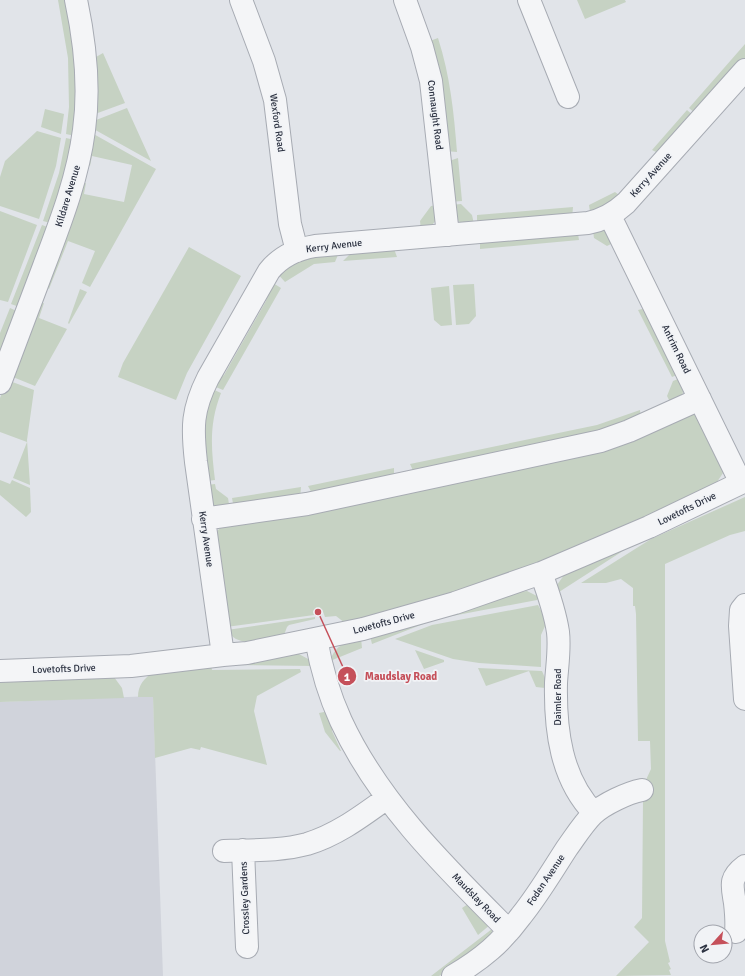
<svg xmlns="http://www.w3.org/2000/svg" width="745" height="976" font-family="Signika,sans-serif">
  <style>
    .built { fill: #d0d3db }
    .green { fill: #c6d2c3 }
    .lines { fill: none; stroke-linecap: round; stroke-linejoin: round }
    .minor-casing { stroke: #a7abb3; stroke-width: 24 }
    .minor { stroke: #f4f5f7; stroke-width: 22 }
    .labels { text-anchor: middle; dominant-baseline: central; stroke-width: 3.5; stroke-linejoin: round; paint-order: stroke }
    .street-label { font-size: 10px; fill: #2b3140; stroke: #f1f3f6 }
    .leader { fill: none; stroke: #c5505a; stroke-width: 1.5 }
    .callout-dot { fill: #c5505a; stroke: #f1f3f6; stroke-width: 1.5 }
    .mark-label { font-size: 12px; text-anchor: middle; font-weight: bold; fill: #fff }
    .callout-label { font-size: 11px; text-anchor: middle; font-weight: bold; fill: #c5505a; stroke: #f1f3f6; stroke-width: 3.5; stroke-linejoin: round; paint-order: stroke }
  </style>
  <rect width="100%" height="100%" fill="#e1e4e9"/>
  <path class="built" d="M153,696L163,976H0V702Z"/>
  <path class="green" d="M58,0H70L78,47L75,136L66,134L69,107L68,58Z
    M577,0H625L626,2L585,19Z
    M438,38C450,75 454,113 457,152L445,151L427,42Z
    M745,44V61L697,115L689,108Z
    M103,53L125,103L95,114L96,57Z
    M127,108L151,161L90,127L91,122Z
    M45,109L64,114L61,134L41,127Z
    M687,110L695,117L662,155L652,150Z
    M37,131L61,138L56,166L39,219L0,206V177L5,161Z
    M90,132L156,169L90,287L82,283L95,251L68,241L49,289L43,283L78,185L86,183L84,194L124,202L132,165L92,156L90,166L84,161Z
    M66,138L75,140L54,224L43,221L59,173Z
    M458,158L462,201L449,202L446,162Z
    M615,192L619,195L621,201L590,212L589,205Z
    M461,204L472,215L474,224C458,226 455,219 450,205Z
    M438,205C437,221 437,224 421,230L420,221L431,206Z
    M573,207L572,219L477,224V215Z
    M0,211L37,225L8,302L0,300Z
    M42,225L53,229L22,308L11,304Z
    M577,228L579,240L480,249V241Z
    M605,229L615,242L607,246L594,238L593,231Z
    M393,246L397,257L343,261L355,249Z
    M189,247L241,276L187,373L176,400L118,377L123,363Z
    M340,250L335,262L314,264L285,282L276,272L286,263Z
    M273,283L281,288L223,390L211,385L224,375L266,301L268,287Z
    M474,284L476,316L469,324L456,325L453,285Z
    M449,286L452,325L441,326L434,320L431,288Z
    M80,289L87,292L69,324L68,323Z
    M44,303L39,318L67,329L35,386L8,375L35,305Z
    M650,307L682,373L672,377L638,310Z
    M10,308L21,313L0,367V333Z
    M683,377C684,392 685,395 672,406L667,396L673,381Z
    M7,380L34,390L27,440L30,485L13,478L27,442L0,432V398Z
    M210,388L221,393C209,424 211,447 215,480L207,481L200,451Z
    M640,410L641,420L415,475L410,464L597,425Z
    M694,413L697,415L725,470L717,482L670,506L537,565L439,600L345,623L336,616L325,617L322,609L313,611L314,615L226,627L215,533L222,526Z
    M394,468V479L314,497L308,486Z
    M0,480L10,484L12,480L30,488L31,512L26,517L0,495Z
    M215,484L216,489L228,498L230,510L219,509L213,506L207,485Z
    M301,487L300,500L234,509L232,498Z
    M745,497V531L730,535L665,564V941L670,962L668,963L671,969L669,970L671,975L616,976L649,942L634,927L642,918L643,801L645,782L651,769L650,741H638L636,614L635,606H633V588L621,579L606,583H581L651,539Z
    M629,547L559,592H556L557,585L564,575Z
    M527,591L539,597L537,600L436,619L372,644L370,636L519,592Z
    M538,605L544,616L545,626L541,635V667L479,663L453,659L395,639L432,625Z
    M315,617V619L289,625L287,627L284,635L247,642C238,641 232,638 227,630Z
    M361,638L362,648L330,661C336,644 345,643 361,638Z
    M415,650L444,660V662L424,669Z
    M297,653L310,660L315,666L223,665Z
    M211,665L212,670L300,669L301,672L257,696L254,711L267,765L201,747L200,750L191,748L155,758L153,697H138C138,685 144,678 154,672Z
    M478,668L542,671L545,678V688L536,687L529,671L486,686Z
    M114,677L122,688L124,698L0,702V679Z
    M329,711L333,720L332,731L341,751H340L325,732L319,713Z
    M471,902L491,924L478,935L462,908Z
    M492,929V935L455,968L439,976H431Z"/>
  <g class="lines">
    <g class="minor-casing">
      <path id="minor" d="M241,0L264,61L275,100L290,224L297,251
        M405,0L422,47L431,81L448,235
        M529,0L568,97
        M610,216L741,483
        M0,383C15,344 29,305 44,266C61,221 78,177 84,130C90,87 85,42 76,0
        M203,519L307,504L601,441L629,431L700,399
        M541,573C548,592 555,612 558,632C560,649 557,666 556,683C555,730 561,779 594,813
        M745,605L741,610L740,626L745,699
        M316,639C321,667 329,695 341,721C379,803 446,868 509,931
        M223,655L196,462C192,427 192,410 208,378L269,271C281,256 297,249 315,246L588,223C603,220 615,213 626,203L745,70
        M0,671L131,666L223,655L247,653L363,629L455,603L541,573L649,527L745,481
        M243,850L247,947
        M224,851C252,850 281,851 307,844C337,835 362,816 387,798
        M736,932C737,922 736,912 735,903C732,885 729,878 745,866
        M453,976C482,959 501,943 521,916C538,895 552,871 567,848C575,837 583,824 593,814C604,804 627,793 642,790"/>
    </g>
    <use href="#minor" class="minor"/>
  </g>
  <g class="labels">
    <g class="street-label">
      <text transform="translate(435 115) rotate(83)">Connaught Road</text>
      <text transform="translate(277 123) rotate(82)">Wexford Road</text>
      <text transform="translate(651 175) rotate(-48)">Kerry Avenue</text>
      <text transform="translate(68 196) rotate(-73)">Kildare Avenue</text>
      <text transform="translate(334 246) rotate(-7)">Kerry Avenue</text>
      <text transform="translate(676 349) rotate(64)">Antrim Road</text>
      <text transform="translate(687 509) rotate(-26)">Lovetofts Drive</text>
      <text transform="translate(206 539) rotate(82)">Kerry Avenue</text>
      <text transform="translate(384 623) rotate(-15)">Lovetofts Drive</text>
      <text transform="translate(64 669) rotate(-2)">Lovetofts Drive</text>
      <text transform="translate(558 697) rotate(-90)">Daimler Road</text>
      <text transform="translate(546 880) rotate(-56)">Foden Avenue</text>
      <text transform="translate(245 898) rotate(-92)">Crossley Gardens</text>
      <text transform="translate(476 898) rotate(46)">Maudslay Road</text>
    </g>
  </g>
  <path class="leader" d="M318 612L347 676"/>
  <g class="callout-dot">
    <circle cx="318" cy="612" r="4"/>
    <circle cx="347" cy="676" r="10"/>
  </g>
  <g class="mark-label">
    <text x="347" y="681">1</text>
  </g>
  <g class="callout-label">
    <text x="401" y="680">Maudslay Road</text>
  </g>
  <g transform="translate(713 944) rotate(243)"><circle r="19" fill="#f1f3f6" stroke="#a2a5ad"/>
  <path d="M0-3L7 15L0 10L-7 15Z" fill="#c5505a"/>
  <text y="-6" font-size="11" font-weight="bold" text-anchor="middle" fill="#2b3140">N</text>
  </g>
</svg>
